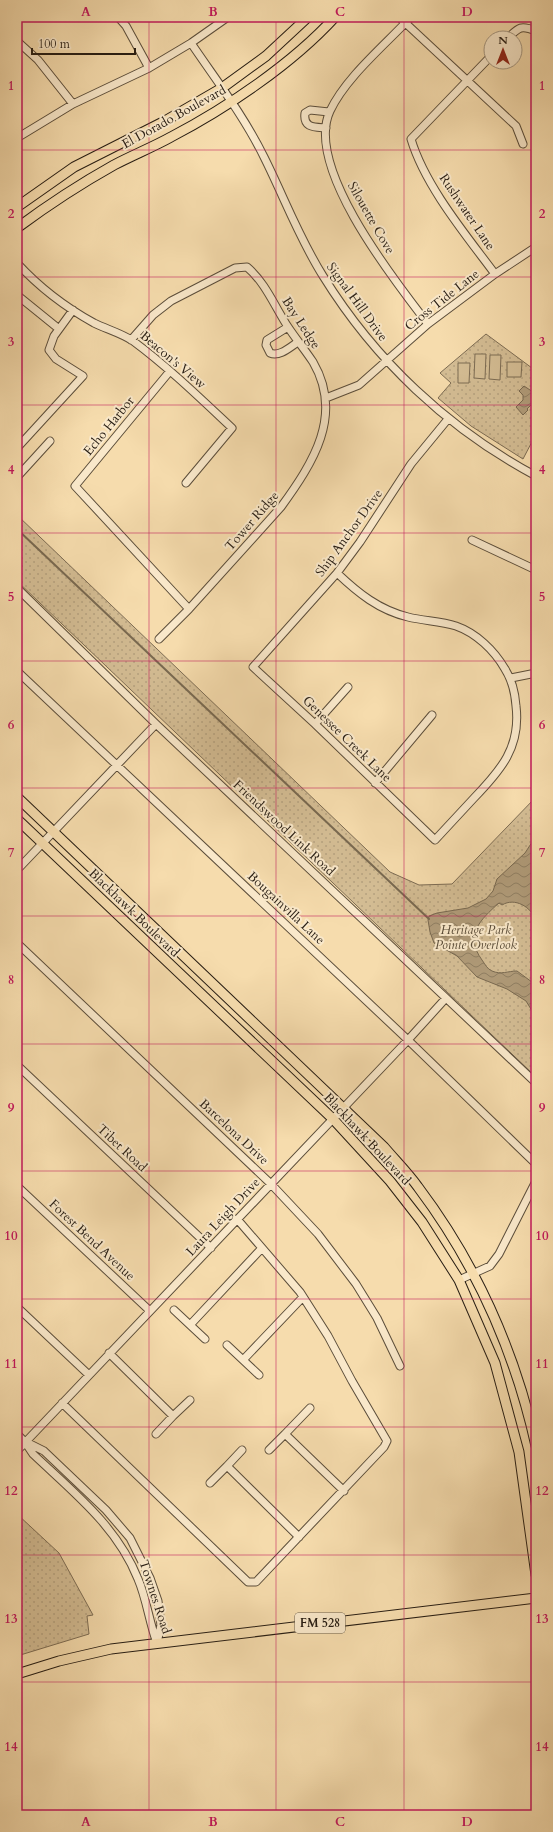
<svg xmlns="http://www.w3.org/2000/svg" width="553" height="1832" font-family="Cardo,serif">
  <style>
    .grass { fill: url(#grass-dots); stroke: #7d6c53 }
    .garden { fill: #d3bc93; stroke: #7d6c53 }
    .water { fill: url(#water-waves); stroke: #796950 }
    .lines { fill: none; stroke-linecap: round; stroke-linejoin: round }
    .stream { stroke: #796950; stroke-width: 2 }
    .minor-casing { stroke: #5b4d3a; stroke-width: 9 }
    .major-casing { stroke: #271d13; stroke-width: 11 }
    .minor { stroke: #f9e8ca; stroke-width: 7 }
    .major { stroke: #f6dcad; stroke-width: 9 }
    .grid { fill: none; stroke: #c2185b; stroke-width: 1; stroke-opacity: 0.55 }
    .labels { text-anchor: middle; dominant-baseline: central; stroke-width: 4; stroke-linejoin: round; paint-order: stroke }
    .shield { fill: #f9e8ca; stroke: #665a4a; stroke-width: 1 }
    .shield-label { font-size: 12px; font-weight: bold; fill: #271d13 }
    .street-label { font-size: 13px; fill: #271d13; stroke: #f9e8ca }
    .park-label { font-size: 13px; font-style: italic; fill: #5b4d39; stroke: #f9e8ca }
    .neatline { fill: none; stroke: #c2185b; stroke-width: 1.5 }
    .grid-label { font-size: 13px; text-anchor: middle; font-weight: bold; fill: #c2185b }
  </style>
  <defs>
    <pattern id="grass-dots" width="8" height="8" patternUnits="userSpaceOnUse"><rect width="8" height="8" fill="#d3bc93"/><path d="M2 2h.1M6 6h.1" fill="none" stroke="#b5a17e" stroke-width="1.8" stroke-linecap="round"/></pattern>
    <pattern id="water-waves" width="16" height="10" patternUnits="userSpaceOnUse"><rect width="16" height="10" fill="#b09b79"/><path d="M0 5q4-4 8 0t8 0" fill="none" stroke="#8f7e62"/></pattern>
  </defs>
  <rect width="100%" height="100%" fill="#f6dcad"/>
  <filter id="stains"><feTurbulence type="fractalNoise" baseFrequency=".005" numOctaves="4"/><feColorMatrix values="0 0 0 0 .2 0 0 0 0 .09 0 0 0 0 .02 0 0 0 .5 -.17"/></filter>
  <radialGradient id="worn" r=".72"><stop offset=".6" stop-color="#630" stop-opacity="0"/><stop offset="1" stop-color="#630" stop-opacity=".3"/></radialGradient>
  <path class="grass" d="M486,334L536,371V434L523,459L471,426L438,398L451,383L440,373Z
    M17,515L390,872L419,885L452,884L536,797V1077L17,581Z
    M17,1514L59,1553L93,1615L87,1616L89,1634L17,1656Z"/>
  <path class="garden" d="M475,354H486L485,379L474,378Z
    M490,355H501L500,380L489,379Z
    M507,362H522L521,377H507Z
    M458,363H470L469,383H458Z"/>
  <path class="water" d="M524,386L536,394V400L527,409L528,410L523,415L516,407L523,400V395L519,391Z
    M536,836V920C531,907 515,897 502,905L499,903C480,920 464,935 482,960C485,964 487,969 492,971C501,975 508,971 517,971L536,985V1031L534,1014L526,1001L507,989L477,977L457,956L434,943L430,932L428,920L429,916L437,913L468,908L486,899L493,891L497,879L525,853Z"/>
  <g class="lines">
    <path class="stream" d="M18,530L429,919"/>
    <g class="minor-casing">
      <path id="minor" d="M118,17L126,26L149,68
        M399,17L516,126L523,144
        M411,17C385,45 346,77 330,111C304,167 395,281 428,324
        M508,38C519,27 521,25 536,31
        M17,41L38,60L73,104
        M191,43C216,80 244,116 264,157C284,197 299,238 323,276C375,360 448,429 536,476
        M491,56L411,139C425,186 466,235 495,274
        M326,128C314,127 303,128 305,113L310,110L329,112
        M17,138L73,104L149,68L191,43L228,17
        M17,263C39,287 65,307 94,323C106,329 121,333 133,341C168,367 200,398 232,428L186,483
        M17,295L59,329
        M288,327L267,340L266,345L270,353C280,357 290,347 298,342
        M131,340L153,315L171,301L235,268L247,267C265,282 275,307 288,327C296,339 305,350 313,362C344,415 313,463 281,507L189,609L159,639
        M170,371L75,486L189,609
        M326,398L359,385L428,324L495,274L536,247
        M17,448L83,376L56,359L49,350L54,336L73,310
        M17,473L19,475L50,441
        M472,540L536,570
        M337,573C358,593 379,610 408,617C424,621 440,621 456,626C476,633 494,650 505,669C512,680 515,692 516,706C521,747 501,770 474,798C461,812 448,826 435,840L315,724L253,667L337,573L360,542L411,464L448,419
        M17,588L156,724L536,1083
        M17,671L408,1040L536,1164
        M511,678L536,673
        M315,724L348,687
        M375,783L432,715
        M17,870L156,724
        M17,943L271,1184L318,1234L356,1284L377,1318L400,1366
        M17,1065L211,1248
        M17,1186L150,1311
        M459,1280L490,1266L499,1254L536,1181
        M17,1307L89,1375
        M174,1310L190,1325L262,1248
        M190,1325L205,1339
        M227,1345L243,1360L303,1297
        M109,1353L173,1416L156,1434
        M243,1360L259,1375
        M62,1403L248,1582H256L384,1447L387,1441L352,1381L328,1336L300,1292L237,1219
        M310,1408L285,1434L344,1491
        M173,1416L190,1400
        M17,1434L25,1442L33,1454C73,1492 117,1526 138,1579C147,1600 149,1622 157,1643
        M26,1442L44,1451L106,1510L130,1538L150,1578L158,1601L161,1625L157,1643
        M242,1450L227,1466L299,1537
        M269,1450L285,1434
        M17,1451L408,1040L446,998
        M210,1483L227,1466"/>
    </g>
    <g class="major-casing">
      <path id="major" d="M17,207L74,167L165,121L222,88L266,56L308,17
        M17,228C48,205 80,184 114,165C133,155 153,147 171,137C228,107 292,64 335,17
        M17,797L384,1147C395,1160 408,1173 418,1187C476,1264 515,1352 536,1446
        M17,819L333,1119L390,1181L422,1222L459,1280L495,1363L519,1452L536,1575
        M17,1674L59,1661L111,1649L536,1598"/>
    </g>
    <use href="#minor" class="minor"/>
    <use href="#major" class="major"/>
  </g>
  <path class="grid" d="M149,17V1815M276,17V1815M404,17V1815M17,150H536M17,277H536M17,405H536M17,533H536M17,661H536M17,788H536M17,916H536M17,1044H536M17,1171H536M17,1299H536M17,1427H536M17,1555H536M17,1682H536"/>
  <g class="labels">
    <rect class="shield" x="295" y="1613" width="50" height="20" rx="3"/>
    <g class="shield-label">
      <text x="320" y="1623">FM 528</text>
    </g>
    <g class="street-label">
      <text transform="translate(174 117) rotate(-29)">El Dorado Boulevard</text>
      <text transform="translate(467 212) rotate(56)">Rushwater Lane</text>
      <text transform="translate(371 218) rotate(60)">Silouette Cove</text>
      <text transform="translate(442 300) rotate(-38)">Cross Tide Lane</text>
      <text transform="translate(357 302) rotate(54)">Signal Hill Drive</text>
      <text transform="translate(301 323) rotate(57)">Bay Ledge</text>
      <text transform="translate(173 360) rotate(40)">Beacon's View</text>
      <text transform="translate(109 426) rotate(-51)">Echo Harbor</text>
      <text transform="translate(252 521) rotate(-49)">Tower Ridge</text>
      <text transform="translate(349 533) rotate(-54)">Ship Anchor Drive</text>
      <text transform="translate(347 739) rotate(44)">Genessee Creek Lane</text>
      <text transform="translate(284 828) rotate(43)">Friendswood Link Road</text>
      <text transform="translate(286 908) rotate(43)">Bougainvilla Lane</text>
      <text transform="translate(134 913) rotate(44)">Blackhawk Boulevard</text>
      <text transform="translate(234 1132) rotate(43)">Barcelona Drive</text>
      <text transform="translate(367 1139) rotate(47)">Blackhawk Boulevard</text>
      <text transform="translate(122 1148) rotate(43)">Tibet Road</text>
      <text transform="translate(223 1217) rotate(-47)">Laura Leigh Drive</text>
      <text transform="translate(92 1240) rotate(43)">Forest Bend Avenue</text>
      <text transform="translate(155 1597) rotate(72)">Townes Road</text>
    </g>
    <g class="park-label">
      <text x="476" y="930">Heritage Park<tspan x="476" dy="15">Pointe Overlook</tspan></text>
    </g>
  </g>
  <rect width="553" height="1832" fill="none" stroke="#f6dcad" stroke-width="44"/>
  <g transform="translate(503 50)"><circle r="19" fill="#f9e8ca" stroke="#a59781"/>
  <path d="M0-3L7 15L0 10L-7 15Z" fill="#8f2418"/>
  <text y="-6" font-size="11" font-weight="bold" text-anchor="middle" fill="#271d13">N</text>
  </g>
  <path d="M32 48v6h103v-6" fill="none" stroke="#271d13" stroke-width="2"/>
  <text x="38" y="48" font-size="12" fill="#271d13" stroke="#f9e8ca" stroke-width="3" paint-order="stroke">100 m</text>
  <rect x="22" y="22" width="509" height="1788" class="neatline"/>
  <g class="grid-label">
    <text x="86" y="16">A</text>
    <text x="213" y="16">B</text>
    <text x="340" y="16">C</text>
    <text x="467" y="16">D</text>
    <text x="11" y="90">1</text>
    <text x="542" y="90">1</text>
    <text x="11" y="218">2</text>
    <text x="542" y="218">2</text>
    <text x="11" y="346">3</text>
    <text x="542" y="346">3</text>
    <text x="11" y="474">4</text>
    <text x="542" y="474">4</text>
    <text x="11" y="601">5</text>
    <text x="542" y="601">5</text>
    <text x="11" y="729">6</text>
    <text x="542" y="729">6</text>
    <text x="11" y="857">7</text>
    <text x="542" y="857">7</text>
    <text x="11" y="984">8</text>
    <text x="542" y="984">8</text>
    <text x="11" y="1112">9</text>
    <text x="542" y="1112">9</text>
    <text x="11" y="1240">10</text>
    <text x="542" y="1240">10</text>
    <text x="11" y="1368">11</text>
    <text x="542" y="1368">11</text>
    <text x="11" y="1495">12</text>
    <text x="542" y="1495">12</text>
    <text x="11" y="1623">13</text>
    <text x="542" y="1623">13</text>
    <text x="11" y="1751">14</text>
    <text x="542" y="1751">14</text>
    <text x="86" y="1826">A</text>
    <text x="213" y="1826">B</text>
    <text x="340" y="1826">C</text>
    <text x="467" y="1826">D</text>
  </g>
  <rect width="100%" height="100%" filter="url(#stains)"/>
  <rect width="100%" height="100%" fill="url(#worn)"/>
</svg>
